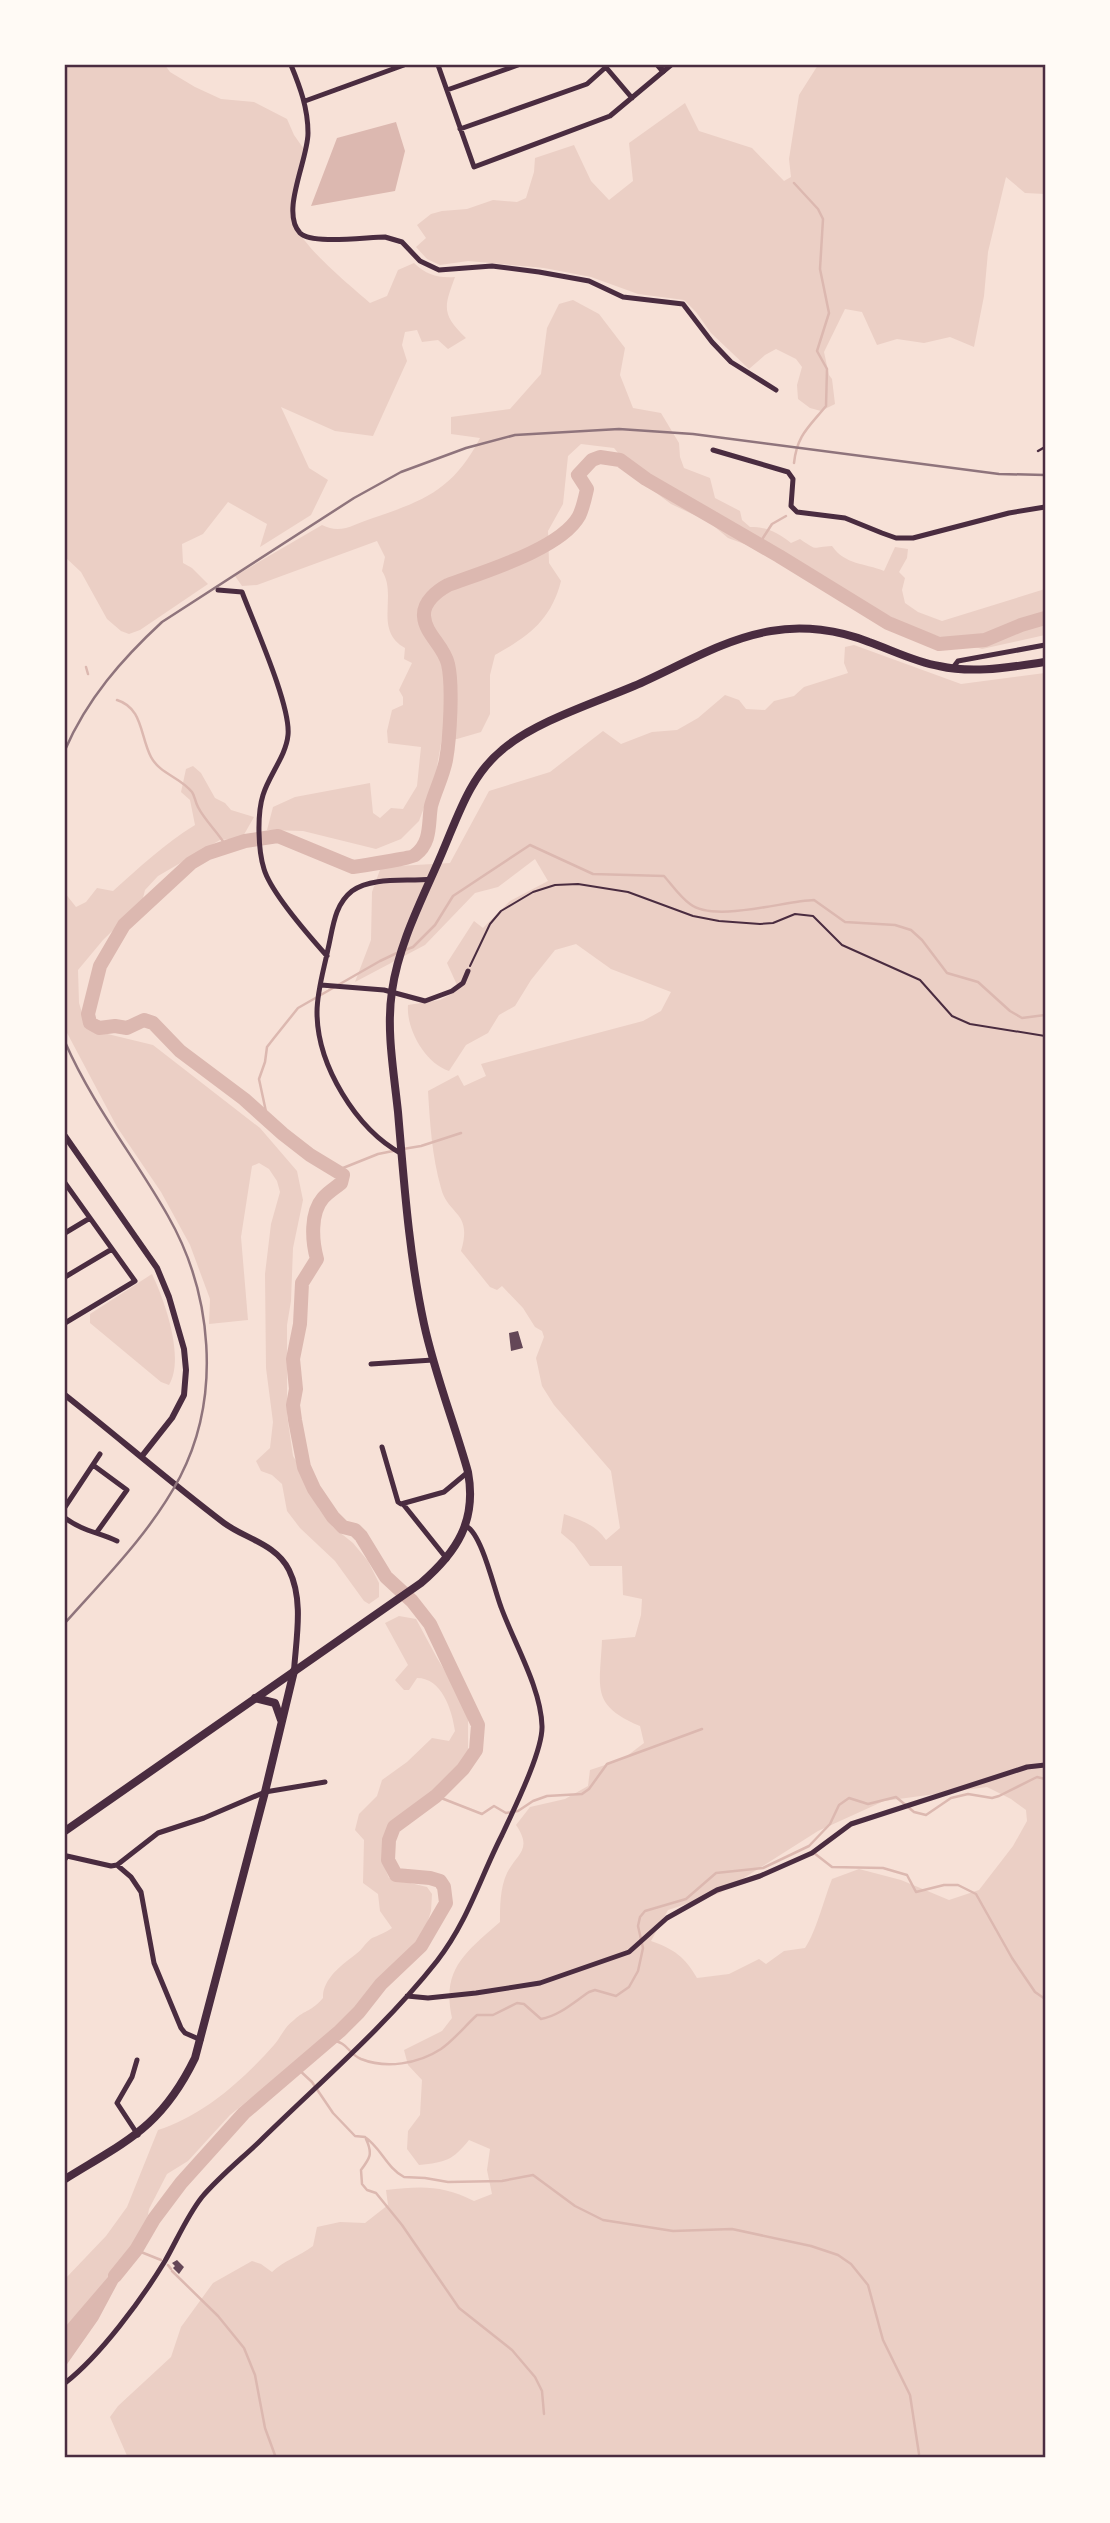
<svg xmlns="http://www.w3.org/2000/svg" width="1110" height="2523" font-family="Barlow,sans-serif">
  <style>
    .green { fill: #ebcfc5; fill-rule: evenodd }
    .water { fill: #dcb8b0 }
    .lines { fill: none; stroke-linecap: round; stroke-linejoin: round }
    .stream { stroke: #dcb8b0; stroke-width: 2.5 }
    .river { stroke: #dcb8b0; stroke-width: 14 }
    .building { fill: #644757 }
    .path { stroke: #4a2c40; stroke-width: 2 }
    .service { stroke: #4a2c40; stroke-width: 2.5 }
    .minor { stroke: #4a2c40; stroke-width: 5 }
    .tertiary { stroke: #4a2c40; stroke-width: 6 }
    .primary { stroke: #4a2c40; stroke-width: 8 }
    .trunk { stroke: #4a2c40; stroke-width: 8 }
    .rail { stroke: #8f747c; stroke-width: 2.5 }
    .neatline { fill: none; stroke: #4a2c40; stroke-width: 2.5 }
  </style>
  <rect width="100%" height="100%" fill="#f7e1d7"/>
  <path class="green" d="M65,65H165L170,72L195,87L221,99L254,102L287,119L294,135L306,152C301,172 292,194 292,215C293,240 351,286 370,303L387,296L398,270L414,263C427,275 437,278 455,277C444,307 441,314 466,338L448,349L438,340L422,342L417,330L405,332L402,345L407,361L373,436L335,431L281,407L309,468L328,480L311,515L260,547L267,524L228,502L203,534L182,544L183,563L192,568L208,584L140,630L129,634L121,631L107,619L81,572L65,557Z
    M818,65H1045V194L1025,193L1006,177L988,252L984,296L974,347L950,337L924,343L897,339L877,345L862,312L845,309L824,352L829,375L832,379L835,404L821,411L810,408L798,399L797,385L802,367L796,359L776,349L765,355L749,369L711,333L696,312L684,300L638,294L591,277L544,268L468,261L440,265L427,259L416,247L426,238L417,225L431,214L442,211L467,209L493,200L517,202L526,198L534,172L535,158L574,145L591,181L609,200L633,181L629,143L685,103L699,131L752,148L784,181L791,177L789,159L799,95Z
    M573,300L599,314L625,348L620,375L633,408L661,413L679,443L680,457L684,468L710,478L715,498L740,511L742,520L750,527C767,527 777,532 791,543L800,539C819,552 811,547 832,546C845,565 865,563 884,571L895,547L908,549L907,558L899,572L905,578L902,590L905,603L918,612L942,621L1045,589V635L982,649L914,629L844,592L795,559L769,553L728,538L709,522L671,504L643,483L614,448L581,444L568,456L563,504L548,531L549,563L561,581C551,620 529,636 495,655L490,675V714L481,732L457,739L442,738L435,778L419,821L401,839L376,849L303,831L267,830L273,807L295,797L370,783L373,813L380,818L391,808L403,809L417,786L421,747L388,743L387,731L392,710L403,705V697L399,690L412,663L404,659L405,648C373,630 398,595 382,571L385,557L377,541L257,585L242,586L235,576L322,525C341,535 354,524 373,518C424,501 454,489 480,438L451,434V417L510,409L541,374L547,328L559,304Z
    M854,645L961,684L1045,673V2458H128L110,2417L118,2406L171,2357L181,2327L213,2283L252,2261L261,2264L272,2272C283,2261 300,2256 313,2246L317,2227L340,2222L365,2223L388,2205L386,2190C422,2186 442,2185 474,2201L492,2194L487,2170L490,2149L469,2140C452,2161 446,2162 419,2165L407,2149L408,2131L420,2115L422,2080L408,2065L404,2050L442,2031L452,2018C441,1969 466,1952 500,1922C500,1906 500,1888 507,1873C517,1853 533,1850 516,1825L530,1807L565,1799L588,1786L590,1770L623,1759L644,1743L640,1726C590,1705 600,1688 602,1640L635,1637L641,1615L642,1599L623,1595L622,1566H590L574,1544L561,1533L564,1514C581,1520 596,1525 606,1540L620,1528L611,1471L554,1405L542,1386L536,1358L544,1337L542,1331L535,1327L523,1308L502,1286L497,1290L490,1287L461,1251C473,1211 448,1216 441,1188C432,1156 430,1124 428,1091L458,1075L464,1086L486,1076L481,1064L643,1021L661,1011L671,992L611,969L576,944L555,950L531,980L515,1006L499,1015L488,1033L466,1045L449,1071C425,1063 406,1029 408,1005L440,1000L455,992L457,985L447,963L474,921L483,928L510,901L548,881L535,859L498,887L475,893L425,945L355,982L371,940L372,892L381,867L450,863L489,791L550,772L603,731L621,744L652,732L677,730L698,718L725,695L739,700L746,709L765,710L774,701L794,696L804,687L848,673L844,663L845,647ZM987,1787L1011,1799L1026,1810L1027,1821L1013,1846L979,1890L949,1900L901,1880L859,1869L832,1879C824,1899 816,1932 805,1948L784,1951L766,1964L759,1959L729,1974L697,1978C685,1957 674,1949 651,1941L668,1910L720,1893L818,1831L884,1801Z
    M193,766L201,773L215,798L225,803L231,810L254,817L242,838L220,840L158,876L145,890L142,902L103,940L78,970L79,1003L87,1029L153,1045L260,1128L297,1171L303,1200L293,1248L291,1301L287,1325V1415L293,1456L304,1474L319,1509L333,1527L353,1543L368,1561L379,1583V1597L369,1604L364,1601L335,1561L300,1528L287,1511L282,1484L272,1475L261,1471L256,1461L270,1448L273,1422L266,1368L265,1274L271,1224L280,1192L277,1181L269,1169L259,1163L252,1166L241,1237L248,1320L209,1324L210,1299L190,1245L161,1192L117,1127L65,1029V893L76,907L86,902L97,888L113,891C140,867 164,844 195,825L190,800L181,792L186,769Z
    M152,1274C165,1301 185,1358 169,1385L161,1382L90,1323V1314Z
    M399,1616L416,1619L437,1658L459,1694L468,1720V1753L460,1765L420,1803L404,1812L391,1825L383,1864L389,1878L427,1887L432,1894L431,1911L425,1930L412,1950L376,1983L355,2010L328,2036L230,2115L188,2161L167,2174L149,2209L145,2230L101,2287L65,2327V2279L106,2236L127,2207L158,2130C203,2116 243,2080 274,2045C281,2037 285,2026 294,2020C306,2009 311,2012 323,1998C322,1979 343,1964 356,1954C362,1950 366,1942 372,1938C379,1935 385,1933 392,1928L380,1911L378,1894L363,1883L364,1840L355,1830L359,1814L377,1796L382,1780L407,1762L432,1738L449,1741L455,1731C452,1710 442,1678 417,1678L409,1690H404L395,1680L408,1665L385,1623Z"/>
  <path class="water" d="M396,122L405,151L395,191L311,206L337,138Z
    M129,2262L98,2320L65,2367V2327L120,2263Z"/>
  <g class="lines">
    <path class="stream" d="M794,463C797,435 809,427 826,406L827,369L817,351L829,313L820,269L823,219L818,209L794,183
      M759,544L772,524L786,516
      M86,667L88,674
      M117,700C143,708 140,736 151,757C160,774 180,777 192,792C195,796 195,802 198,807C205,821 218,832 226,846
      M405,950L413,947L435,925L453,896L530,845L593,874L664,876C672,885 680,897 690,904C714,923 784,901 814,900L845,922L895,925L911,930L922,940L947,973L978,982L1010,1011L1022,1018L1045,1015
      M268,1121L259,1079L265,1062L267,1047L274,1038L298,1008L380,961L399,952
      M403,1149L421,1146L461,1133
      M338,1170L378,1154L393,1151
      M436,1796L482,1814L494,1806L506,1813L518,1811L533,1801L547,1796L582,1794L589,1789L607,1764L702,1729
      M814,1853L832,1867L883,1868L907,1875L916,1892L944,1885H958L976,1894L1012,1958L1035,1992L1045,1999
      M330,2040C349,2042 347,2053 361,2059C386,2069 418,2064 441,2049C454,2040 465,2026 477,2015H493L517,2003L524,2004L541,2019C559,2016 574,2002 589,1992L595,1990L616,1996L629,1987L638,1971L643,1948L638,1926L640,1917L645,1911L686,1899L716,1873L763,1868L809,1846L830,1824L839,1805L849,1798L868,1804L896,1797L914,1812L926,1815L951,1798L968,1794L992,1798L999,1796L1037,1777L1045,1779
      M297,2068L312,2082L333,2113L355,2136L365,2137
      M365,2137C381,2148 387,2168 404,2177L425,2178L448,2182L502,2181L533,2175L575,2206L603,2220L673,2231L732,2229L811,2246L838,2255L851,2264L868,2285L883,2340L910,2395L919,2454
      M366,2139C373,2154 370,2158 361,2170L362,2184L367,2190L376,2193L402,2225L459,2308L512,2350L535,2377L542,2391L544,2414
      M136,2250L161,2260
      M168,2265L171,2269
      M172,2271L218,2316L244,2348L255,2375L265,2428L276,2458"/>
    <path class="river" d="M115,2276L136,2250L154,2219L181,2183L244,2113L340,2031L359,2012L381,1984L421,1946L446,1903L444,1887L440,1881L430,1878L396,1875L388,1860L389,1840L394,1827L436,1796L463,1769L476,1750L478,1725L430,1624L412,1601L386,1577L361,1536L355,1530L343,1527L333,1517L314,1489L304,1467L295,1420L293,1405L296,1389L293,1359L300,1324L302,1283L317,1259C312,1241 310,1213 323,1198C328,1192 335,1188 341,1183L343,1175L310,1155L283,1134L244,1099L180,1051L153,1023L144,1020L127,1028L115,1026L99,1028L90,1023L88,1014L100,966L124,925L191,863L208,853L245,841L278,836L353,867C360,866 412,858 415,855C432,842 428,823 431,806C435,791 443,776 446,760C450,738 453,685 448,664C444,646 425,634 424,616C423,602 437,591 448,585C483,572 561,549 579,516C583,508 585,498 587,489L578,475L592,460L600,457L620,460L646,479L779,556L888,623L939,644L985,640L1021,625L1045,618"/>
  </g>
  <path class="building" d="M518,1331L523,1348L511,1351L509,1333Z
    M177,2260L184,2267L179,2274L173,2268L175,2266L172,2263Z"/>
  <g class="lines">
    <path class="path" d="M470,966L490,924L501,911L533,892L555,885L578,884L628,892L693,916L719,921L760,924L773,923L795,914L813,916L842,945L920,980L952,1016L970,1024L1045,1036"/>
    <path class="service" d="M1038,451L1045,447"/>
    <path class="minor" d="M291,65C300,87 308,108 308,133C308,160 280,212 300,233C312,245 367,237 385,237L402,242L420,261L439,270L492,266L539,272L589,281L623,297L683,304L712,342L731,362L776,390
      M438,65L474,167L610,116L671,65
      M604,65L632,98
      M447,90L518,65
      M305,101L404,65
      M460,129L587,84L606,67
      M713,450L788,472L793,479L791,506L797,512L845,518L882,533L896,538H913L1009,513L1045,507
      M218,590L242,592C254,624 291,706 288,735C286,756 269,775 263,795C257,814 258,850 264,869C271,893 310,937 327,956
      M952,669L958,661L1045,645
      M321,985L384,990L425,1001L452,991L463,983L468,971
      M402,1154C356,1129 317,1065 317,1012C317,991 324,969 328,949C333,928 334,905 352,891C373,876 407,882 431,879
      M65,1183L135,1281L65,1323
      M65,1233L90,1218
      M65,1277L112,1249
      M371,1364L433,1360
      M382,1447L398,1502L401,1504L444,1492L468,1472
      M93,1465L127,1490L97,1532
      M403,1504L447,1559
      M65,1507L100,1454
      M65,1518C83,1531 97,1532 117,1541
      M65,1859L67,1856L111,1866L117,1865L158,1833L204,1818L265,1792L325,1782
      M117,1865L131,1877L141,1892L154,1963L181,2028L185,2033L201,2040
      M407,1996L428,1998L476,1993L540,1983L629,1952L667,1918L717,1890L760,1876L812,1853L851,1824L1027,1767L1045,1765
      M137,2060L132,2077L117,2103L138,2135
      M65,2383C100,2356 142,2299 165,2261C177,2240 187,2216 202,2197C219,2177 240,2160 259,2142C319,2083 385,2027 437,1961C468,1921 480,1878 502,1835C513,1811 543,1751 542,1726C541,1688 514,1643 501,1607C494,1589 482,1534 466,1526"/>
    <path class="tertiary" d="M658,65L663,71
      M65,1136L157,1268L169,1297L184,1349L186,1370L184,1395L172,1418L142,1456
      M65,1395C118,1437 170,1482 224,1523C246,1539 276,1544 289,1570C304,1600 296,1639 294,1671"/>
    <path class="primary" d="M255,1698L275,1703L281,1720
      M65,2179C126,2141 161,2128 195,2058L265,1792L294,1671"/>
    <path class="trunk" d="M65,1831L421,1583C457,1552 477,1521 468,1472C454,1422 435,1375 424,1324C409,1255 404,1182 398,1112C394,1073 386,1030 392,991C399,942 423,898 442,853C458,816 470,776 502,750C534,722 594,703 634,686C678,667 723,639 771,631C803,625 839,630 869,642C892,650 915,662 939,666C974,674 1010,667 1045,662"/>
    <path class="rail" d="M65,750C87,699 122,659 162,622L354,498L401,472L466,448L515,435L619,429L693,434L999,474L1045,475
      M65,1042C92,1104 135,1158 168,1216C212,1293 222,1396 180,1477C151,1532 106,1577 65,1623"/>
  </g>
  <rect width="1110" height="2523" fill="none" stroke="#fffaf5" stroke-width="133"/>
  <rect x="66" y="66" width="978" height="2390" class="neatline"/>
</svg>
